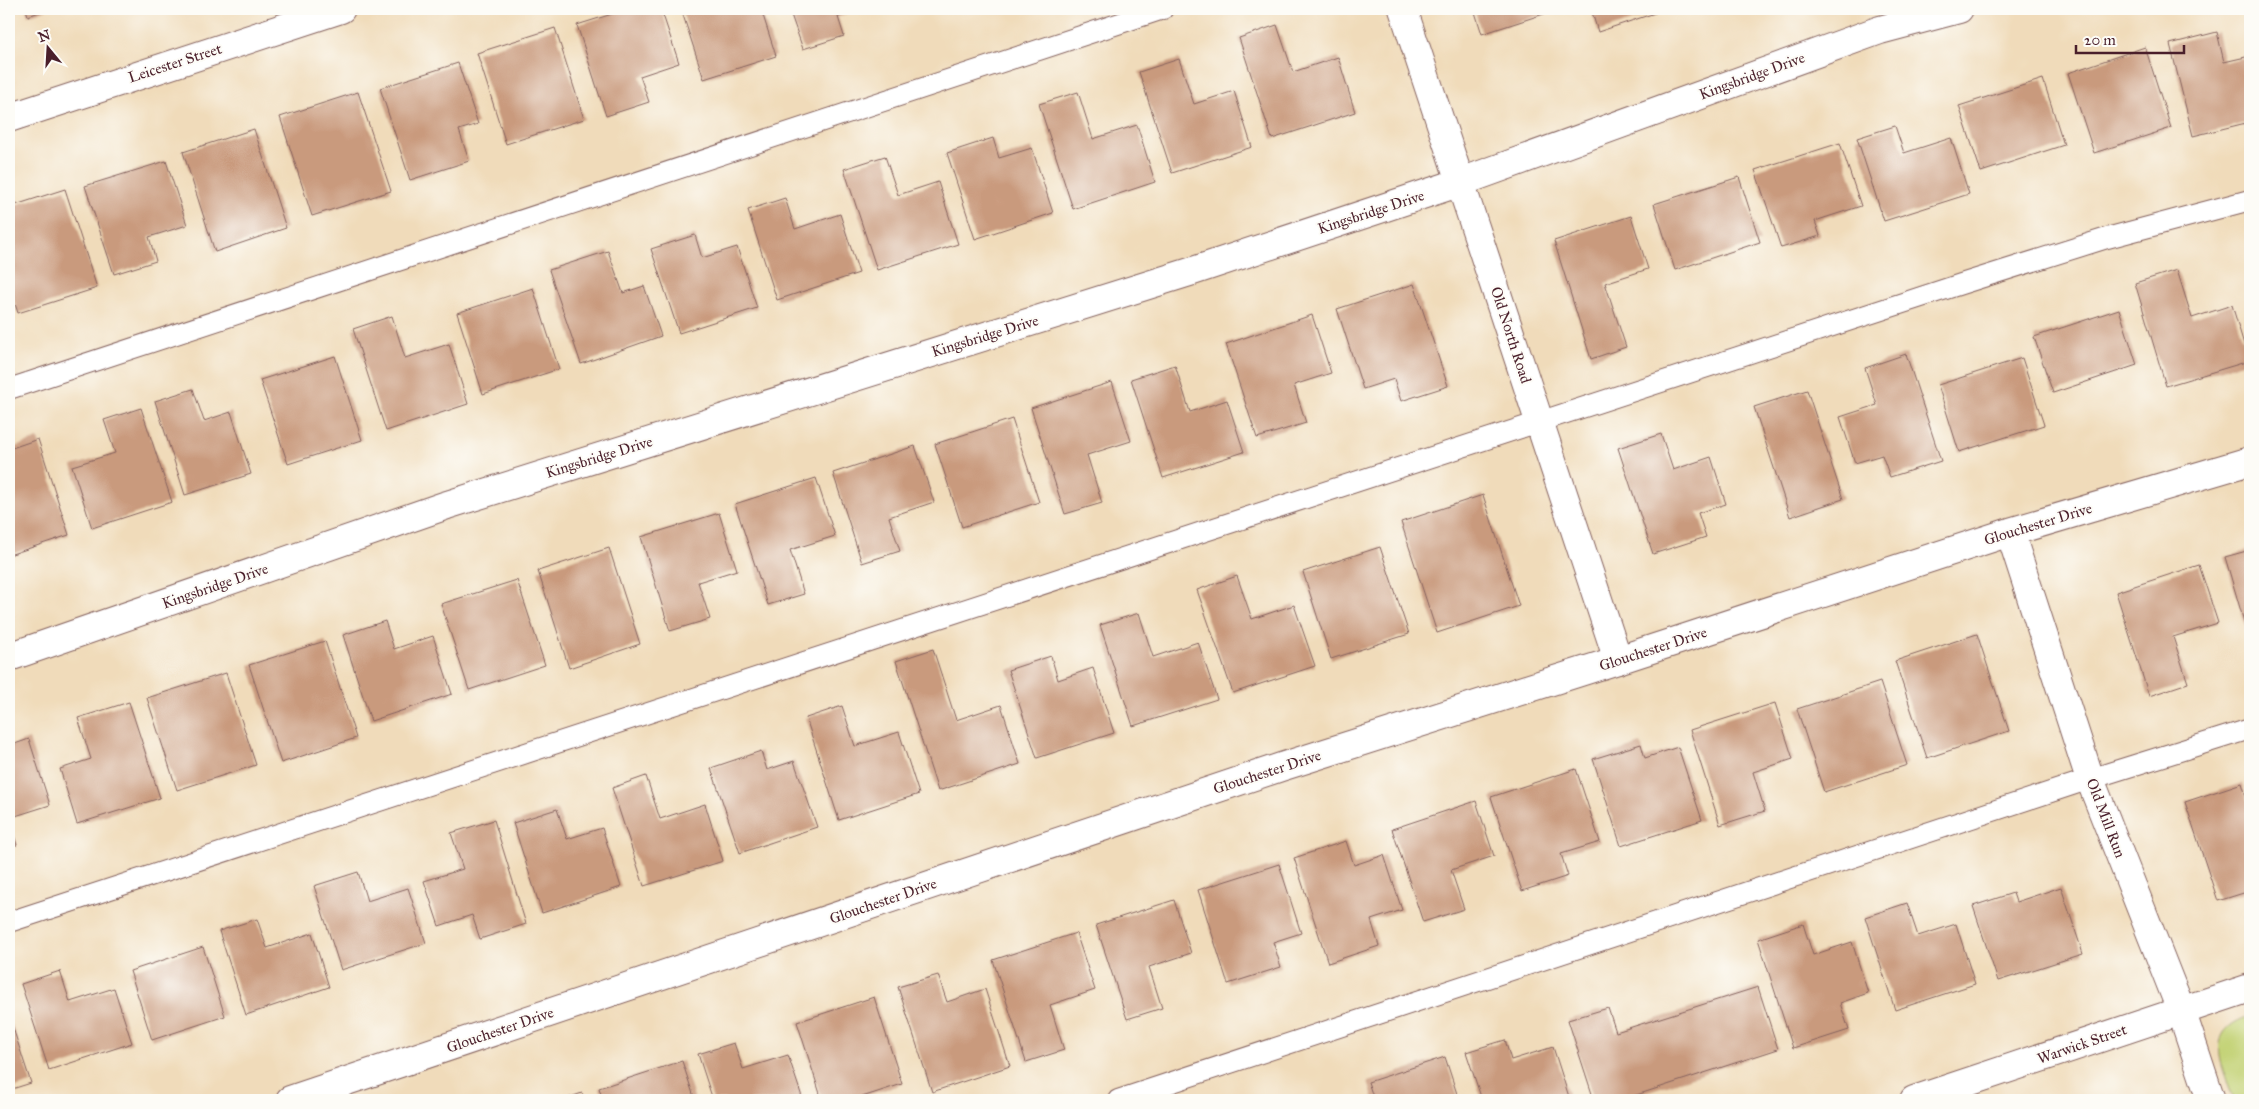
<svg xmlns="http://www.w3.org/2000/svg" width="2259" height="1109" font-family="'IM FELL Great Primer',serif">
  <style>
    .green { fill: #c3d274; stroke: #867850 }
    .building { fill: #c99a7d }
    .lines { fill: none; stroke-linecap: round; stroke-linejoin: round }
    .service-casing { stroke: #84615d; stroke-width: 22 }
    .minor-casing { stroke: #84615d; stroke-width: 30 }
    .tertiary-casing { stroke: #84615d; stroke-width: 30 }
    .service { stroke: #fff; stroke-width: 20 }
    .minor { stroke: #fff; stroke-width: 28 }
    .tertiary { stroke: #fff; stroke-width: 28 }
    .labels { text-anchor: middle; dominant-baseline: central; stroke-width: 4; stroke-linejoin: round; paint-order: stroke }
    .street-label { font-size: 15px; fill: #4a1f2b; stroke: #fdfcf7 }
  </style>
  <rect width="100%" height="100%" fill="#fdfcf7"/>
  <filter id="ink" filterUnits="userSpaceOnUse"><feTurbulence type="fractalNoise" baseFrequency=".02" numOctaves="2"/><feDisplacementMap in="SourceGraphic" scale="10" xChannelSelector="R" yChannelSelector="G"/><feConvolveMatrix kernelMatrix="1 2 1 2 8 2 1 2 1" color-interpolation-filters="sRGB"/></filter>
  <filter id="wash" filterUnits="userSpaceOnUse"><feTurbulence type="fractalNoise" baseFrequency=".0096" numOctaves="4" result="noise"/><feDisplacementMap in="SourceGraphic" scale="20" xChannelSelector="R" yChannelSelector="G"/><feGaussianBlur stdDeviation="1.12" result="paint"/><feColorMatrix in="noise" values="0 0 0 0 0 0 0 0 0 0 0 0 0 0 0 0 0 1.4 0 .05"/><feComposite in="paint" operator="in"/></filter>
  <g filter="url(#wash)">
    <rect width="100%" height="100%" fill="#f0dbba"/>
    <path class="green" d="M2250,1016V1100H2234C2222,1065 2202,1031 2250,1016Z"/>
    <g id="blocks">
      <path class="building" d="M26,9H48L28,16Z
        M628,9H661L679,63L640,76L649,102L606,116L577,25Z
        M681,9H761L776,56L704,79Z
        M789,9H861L838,17L844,36L803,49Z
        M909,9H922L910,13Z
        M1474,9H1559L1482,34Z
        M1591,9H1667L1598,32Z
        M9,10L13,23L9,24Z
        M1277,25L1293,72L1338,57L1355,112L1272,139L1239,38Z
        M555,28L584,119L506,144L477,53Z
        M2217,32L2224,62L2250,56V122L2193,136L2170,44Z
        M2145,47L2171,128L2094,153L2068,73Z
        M1179,59L1194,104L1234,91L1252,147L1172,173L1139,72Z
        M458,63L478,124L459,130L469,161L410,180L380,88Z
        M2043,79L2064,145L1981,172L1959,106Z
        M358,92L391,191L312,216L280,117Z
        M1078,92L1093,139L1137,125L1155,182L1073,209L1039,104Z
        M1895,126L1904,153L1951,138L1969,194L1884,221L1857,138Z
        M254,129L286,228L215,252L183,152Z
        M993,138L999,158L1032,148L1053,213L975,239L947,153Z
        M1840,143L1861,206L1815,221L1820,236L1781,248L1755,170Z
        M885,156L898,195L938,182L958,244L877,270L844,169Z
        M166,161L187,225L149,237L156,261L114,274L85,186Z
        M1739,177L1760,242L1675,270L1654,204Z
        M65,189L97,288L18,313L9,285V207Z
        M785,198L795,229L840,214L859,273L777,300L748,210Z
        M1631,216L1648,269L1605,283L1626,347L1591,359L1554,241Z
        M695,235L702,258L737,247L757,308L679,333L651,249Z
        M608,251L623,293L644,286L661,336L581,364L549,270Z
        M2177,270L2192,318L2232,305L2249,361L2166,386L2135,283Z
        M1414,284L1448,386L1401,401L1394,379L1363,389L1337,309Z
        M533,288L559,369L483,394L457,313Z
        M2119,309L2137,365L2053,393L2034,337Z
        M1312,315L1331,373L1294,385L1306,423L1257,438L1226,344Z
        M392,316L405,358L449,344L468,404L386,431L353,329Z
        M1906,354L1941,461L1890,477L1882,455L1855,463L1840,417L1877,405L1865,368Z
        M335,356L362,440L288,464L260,380Z
        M2022,358L2044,425L1959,452L1938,385Z
        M1175,365L1190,412L1227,400L1244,452L1163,478L1131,379Z
        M1112,382L1131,441L1087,455L1102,503L1065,514L1031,408Z
        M193,389L204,421L231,412L251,474L185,495L155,401Z
        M1807,390L1843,499L1790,517L1754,407Z
        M141,408L172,502L92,528L72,466L115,453L104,420Z
        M1012,419L1039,502L962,527L935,444Z
        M1661,434L1673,470L1711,457L1726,504L1698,513L1706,537L1653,554L1618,448Z
        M38,439L69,535L9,555V449Z
        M915,446L934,502L889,517L900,551L862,563L833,473Z
        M816,478L835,536L790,550L804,594L768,605L735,504Z
        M1483,495L1519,606L1437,633L1401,522Z
        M719,513L737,570L698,582L710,619L670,631L641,537Z
        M1380,547L1409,634L1331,659L1303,572Z
        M609,548L640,644L569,668L538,571Z
        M2250,550V642L2225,557Z
        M2199,565L2218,623L2173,637L2188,683L2149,696L2116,592Z
        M1237,576L1252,619L1294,605L1315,666L1233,693L1197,590Z
        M517,580L545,665L469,690L441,604Z
        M1139,613L1153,657L1198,642L1217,699L1133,726L1100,625Z
        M385,621L394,649L433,636L452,694L371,721L343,635Z
        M1977,634L2009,731L1927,758L1895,661Z
        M325,641L356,738L281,763L249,665Z
        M933,649L956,720L1001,705L1020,764L938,791L896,661Z
        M1051,656L1058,680L1093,668L1114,733L1037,758L1008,670Z
        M226,673L256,765L177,790L147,698Z
        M1880,682L1907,765L1824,792L1797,709Z
        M129,702L160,798L77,824L60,769L91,759L78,718Z
        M1775,703L1793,759L1753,772L1765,811L1720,825L1690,730Z
        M842,706L855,746L899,732L919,794L839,820L806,718Z
        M29,739L50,805L9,818V746Z
        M1641,744L1645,758L1678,747L1702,820L1621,846L1593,759Z
        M761,751L767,770L794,761L817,827L740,853L711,768Z
        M1576,769L1600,842L1561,854L1568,876L1522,891L1491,797Z
        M646,776L660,819L705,804L723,861L644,886L612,788Z
        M2242,783L2250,809V891L2218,901L2185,802Z
        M1476,801L1494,856L1451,870L1464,909L1423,922L1392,829Z
        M557,809L567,839L602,828L621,887L542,913L513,823Z
        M9,819L17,845L9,848Z
        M494,820L526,924L480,939L472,915L439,926L424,881L463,869L451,833Z
        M1346,841L1354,865L1384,855L1402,910L1371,920L1379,946L1328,963L1294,858Z
        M1279,864L1301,933L1273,942L1281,967L1228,984L1198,890Z
        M358,872L367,901L408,888L426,943L341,970L314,886Z
        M2061,887L2083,954L1998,981L1973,906L2013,893L2016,902Z
        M1174,900L1191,953L1149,967L1162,1008L1127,1019L1096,925Z
        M1907,903L1918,936L1956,924L1975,984L1895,1010L1865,917Z
        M257,919L267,948L312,933L329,987L246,1015L219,931Z
        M1803,924L1813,955L1852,942L1868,993L1840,1003L1849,1030L1793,1048L1758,939Z
        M1076,933L1095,990L1050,1005L1064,1050L1026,1062L993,960Z
        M203,947L225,1016L152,1040L130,971Z
        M60,971L70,1002L114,988L132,1043L49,1070L21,984Z
        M938,975L947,1002L985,989L1010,1066L932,1092L898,987Z
        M1758,987L1778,1049L1621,1100H1594L1568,1020L1608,1008L1616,1032Z
        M874,997L902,1084L853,1100H822L797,1022Z
        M12,1025L31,1083L9,1090V1026Z
        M1505,1040L1511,1060L1553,1047L1570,1100H1482L1466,1052Z
        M734,1043L743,1069L788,1055L803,1100H713L698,1054Z
        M1445,1057L1459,1100H1374L1368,1082Z
        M682,1061L695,1100H603L599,1088Z
        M582,1093L585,1100H562Z"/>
    </g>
  </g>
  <g filter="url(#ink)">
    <use href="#blocks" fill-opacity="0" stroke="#84615d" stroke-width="1"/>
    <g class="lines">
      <g class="service-casing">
        <path id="service" d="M9,389L1163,9
          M9,922L1961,284L2107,238L2250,200
          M1118,1100L2090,779L2250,729"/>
      </g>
      <g class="minor-casing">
        <path id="minor" d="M1403,9L1618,660
          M9,118L341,9
          M9,657L447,505L1193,271L1461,182L1880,30L1959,9
          M1914,1100L2250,988"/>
      </g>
      <g class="tertiary-casing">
        <path id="tertiary" d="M2010,532L2090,779L2181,1010L2211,1100
          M290,1100L1281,767L1618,660L2010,532L2250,461"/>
      </g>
      <use href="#service" class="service"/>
      <use href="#minor" class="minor"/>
      <use href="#tertiary" class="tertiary"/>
    </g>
  </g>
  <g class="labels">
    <g class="street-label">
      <text transform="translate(175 63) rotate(-18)">Leicester Street</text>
      <text transform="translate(1752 76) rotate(-20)">Kingsbridge Drive</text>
      <text transform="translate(1371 212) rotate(-18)">Kingsbridge Drive</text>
      <text transform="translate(1511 335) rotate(72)">Old North Road</text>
      <text transform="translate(985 336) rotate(-17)">Kingsbridge Drive</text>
      <text transform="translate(599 457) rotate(-17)">Kingsbridge Drive</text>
      <text transform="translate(2038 524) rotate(-17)">Glouchester Drive</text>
      <text transform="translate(215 586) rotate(-19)">Kingsbridge Drive</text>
      <text transform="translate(1653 649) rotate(-18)">Glouchester Drive</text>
      <text transform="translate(1267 772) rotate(-18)">Glouchester Drive</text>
      <text transform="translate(2106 818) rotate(69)">Old Mill Run</text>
      <text transform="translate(883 901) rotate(-19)">Glouchester Drive</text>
      <text transform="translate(500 1030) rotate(-19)">Glouchester Drive</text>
      <text transform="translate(2082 1044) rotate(-19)">Warwick Street</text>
    </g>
  </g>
  <rect width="2259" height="1109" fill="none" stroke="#fdfcf7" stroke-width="30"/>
  <g transform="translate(48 48) rotate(342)" stroke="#fdfcf7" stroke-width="4" paint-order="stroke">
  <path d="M0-4L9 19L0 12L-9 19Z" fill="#4a1f2b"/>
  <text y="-8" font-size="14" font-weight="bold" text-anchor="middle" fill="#4a1f2b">N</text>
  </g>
  <path d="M2076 45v8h108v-8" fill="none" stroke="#4a1f2b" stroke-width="2.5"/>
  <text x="2084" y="45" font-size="15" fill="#4a1f2b" stroke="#fdfcf7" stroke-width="4" paint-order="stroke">20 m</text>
</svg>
